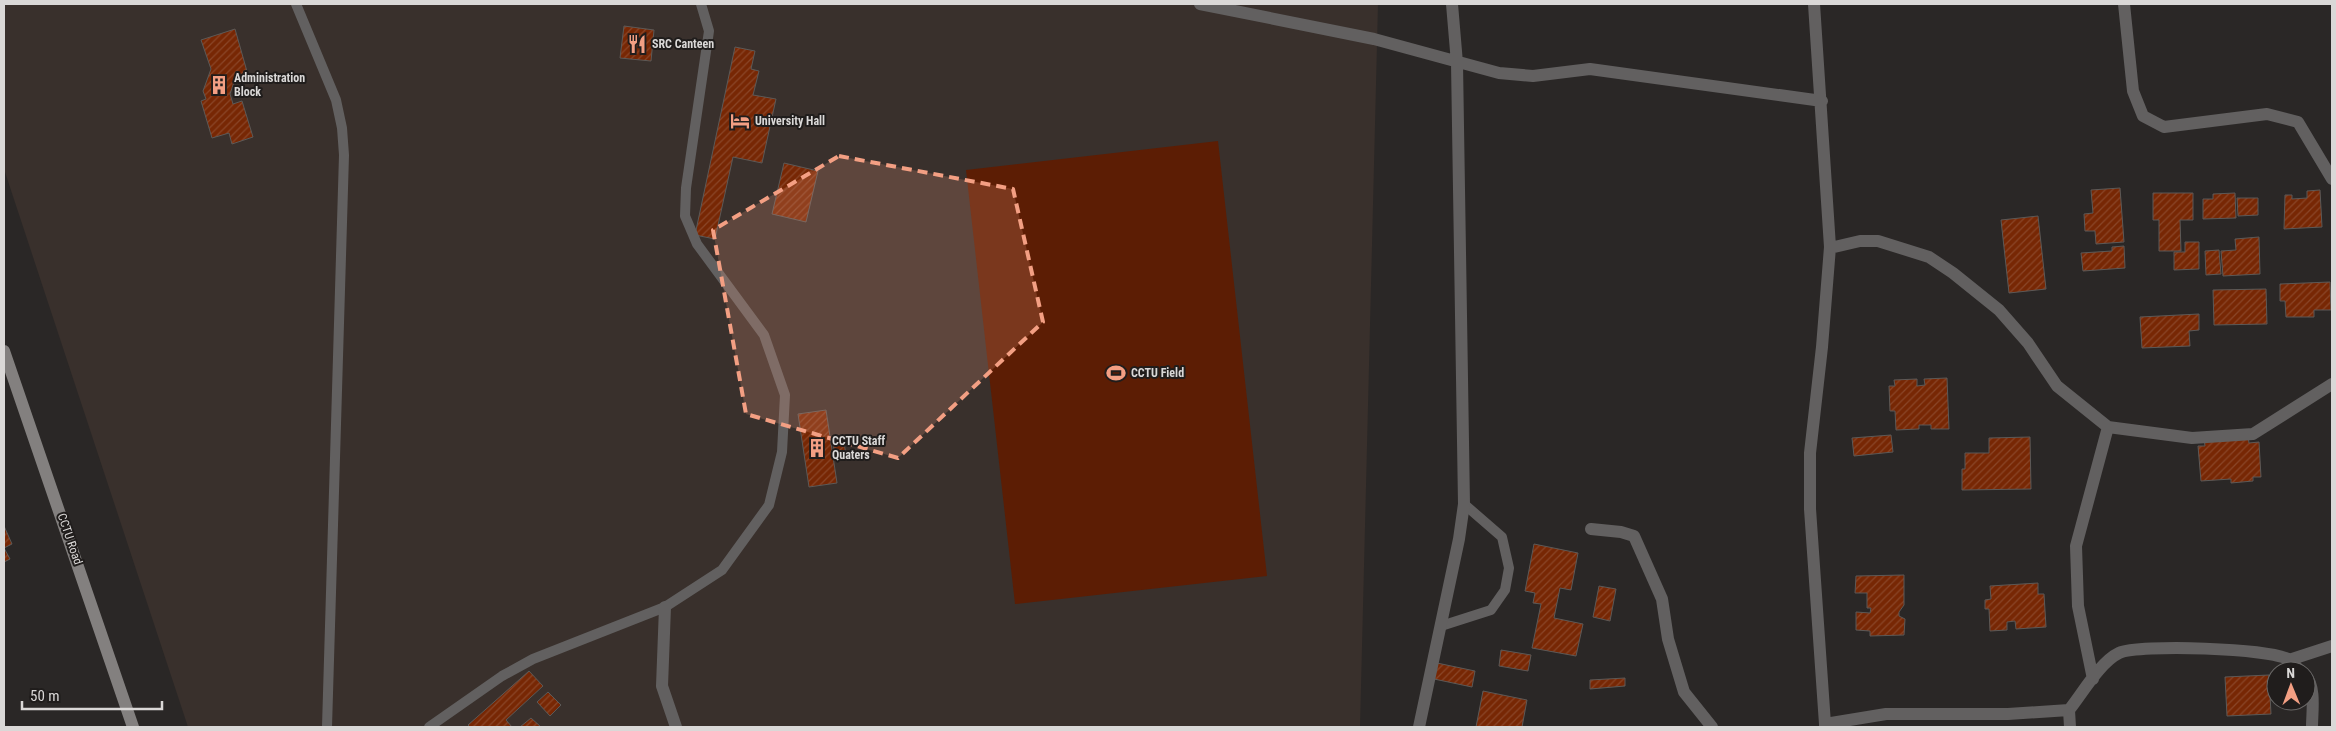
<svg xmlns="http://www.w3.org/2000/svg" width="2336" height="731" font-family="'Roboto Condensed',sans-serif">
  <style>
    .built { fill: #39302c }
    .grass { fill: #5c1d04 }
    .building { fill: url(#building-hatch); stroke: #5c5957 }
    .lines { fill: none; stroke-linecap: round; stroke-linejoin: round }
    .lane { stroke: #626060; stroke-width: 10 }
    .street { stroke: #626060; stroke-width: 12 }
    .secondary { stroke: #83807f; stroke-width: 12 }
    .marked { fill: #f39f83; fill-opacity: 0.2; stroke: #f39f83; stroke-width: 4; stroke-dasharray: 10 6; stroke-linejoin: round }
    .labels { text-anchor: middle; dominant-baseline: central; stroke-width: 4; stroke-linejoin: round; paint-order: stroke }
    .poi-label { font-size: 12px; font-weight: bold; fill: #dad8d7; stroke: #201d1c; text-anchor: start }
    .street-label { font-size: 12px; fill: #dad8d7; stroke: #201d1c }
  </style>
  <defs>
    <pattern id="building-hatch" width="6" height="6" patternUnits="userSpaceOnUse" patternTransform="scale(1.25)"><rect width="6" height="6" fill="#772704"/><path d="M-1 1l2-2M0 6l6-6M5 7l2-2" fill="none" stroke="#8a4628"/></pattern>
  </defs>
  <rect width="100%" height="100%" fill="#2a2726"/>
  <path class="built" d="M4,4H1378L1360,727H188L4,169Z"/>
  <path class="grass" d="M1218,141L1267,576L1015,604L966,170Z"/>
  <path class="building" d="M624,26L654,30L651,61L620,58Z
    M235,29L248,75L235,79L230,94L233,104L242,101L253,137L232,144L229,133L212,138L201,101L206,99L203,91L211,69L201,40Z
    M735,47L755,51L751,69L759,71L753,95L776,99L762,163L733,157L715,239L695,235Z
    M784,163L818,171L806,222L772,214Z
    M2120,188L2124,242L2096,244L2095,231H2085L2084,214L2093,213L2091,190Z
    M2320,190L2322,227L2284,229L2285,195H2292V199L2307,198V191Z
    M2153,193H2193V220H2180L2181,251H2159V220H2153Z
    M2235,193L2236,218L2203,219V199H2213V194Z
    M2237,198H2258V215L2238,216Z
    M2038,216L2046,289L2009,293L2001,220Z
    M2259,237L2260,274L2223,276L2221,251L2236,250L2235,239Z
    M2185,242H2199V269L2174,270V252H2185Z
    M2124,246L2125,268L2083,271L2081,253L2112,251V247Z
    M2219,250L2221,274L2206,275L2205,251Z
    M2330,282L2331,310H2314V317H2286L2285,301H2280V284Z
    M2266,289L2267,324L2214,325L2213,290Z
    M2199,314V330L2189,331L2190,346L2142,348L2140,317Z
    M1947,378L1949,429H1931V425H1919V429L1896,430L1895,411H1890L1889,386H1895L1894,380L1917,379V386L1925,385L1924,379Z
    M826,410L837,483L809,487L798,414Z
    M1891,435L1893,452L1854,456L1852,438Z
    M843,436L846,455L835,456L832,438Z
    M2248,436L2249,443L2259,442L2261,477H2253V481L2231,483V479L2201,481L2198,446H2205L2204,439Z
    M2030,437L2031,489L1962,490V469H1965V453H1989V438Z
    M4,526L12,544L4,548Z
    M1534,544L1578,553L1571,590L1560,588L1554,618L1583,624L1576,656L1532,648L1541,604L1533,603L1535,593L1525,591Z
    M4,548L10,559L4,562Z
    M1904,575V605L1899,612V616L1905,619L1904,635L1870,636V631L1856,630V612L1870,613L1871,608H1867V593H1855L1856,576Z
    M2038,583V594H2044L2046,627L2016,629L2015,621L2007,622V630L1990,631L1989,609H1985V600L1991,599L1990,586Z
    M1599,586L1616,589L1610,621L1593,617Z
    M1501,650L1531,655L1528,671L1499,666Z
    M1437,663L1475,671L1472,687L1434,679Z
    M529,671L543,686L506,720L512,727H470L468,725Z
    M2269,675L2271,714L2227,716L2225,677Z
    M1625,678V686L1590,689V680Z
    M1483,691L1527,700L1522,727H1476Z
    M548,692L561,705L550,716L537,702Z
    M531,718L541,727H520Z"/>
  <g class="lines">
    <path class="lane" d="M296,4L336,100L342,128L344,155L327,727
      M1441,626L1491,610L1505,590L1509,568L1502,537L1464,504
      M429,727L502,676L533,659L665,607L722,570L769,505L782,452L785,395L764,335L697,244L685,216L686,188L709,31L701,4"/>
    <path class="street" d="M1200,4L1374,39L1499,73L1533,76L1590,69L1822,101
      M1814,4L1830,247L1822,347L1810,453V509L1825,724
      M2124,4L2133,91L2143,116L2164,127L2267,114L2298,122L2332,179
      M1830,248L1860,241H1878L1929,257L1953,273L1999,310L2028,343L2057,386L2108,427L2192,438L2253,434L2332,384
      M1591,529L1621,532L1634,536L1662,599L1668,639L1684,692L1712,727
      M665,607L662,686L676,727
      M2289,660L2332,646
      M2306,676C2316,687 2312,713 2312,727
      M2093,679L2078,606L2076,546L2108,427
      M2069,710L2070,727
      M1419,727L1459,539L1464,504L1457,63L1452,4
      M1825,727V724L1886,714H2008L2069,710C2082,694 2100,662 2119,653C2139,644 2271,648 2290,660C2294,663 2297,668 2300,671"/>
    <path class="secondary" d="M4,351L133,727"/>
  </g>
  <path class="marked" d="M839,156L1013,189L1043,322L898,458L746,414L713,230Z"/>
  <defs>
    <g id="restaurant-bare" transform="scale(1.5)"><path d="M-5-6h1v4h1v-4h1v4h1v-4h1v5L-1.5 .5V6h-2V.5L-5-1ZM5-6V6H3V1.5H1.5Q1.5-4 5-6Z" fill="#f39f83" stroke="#201d1c" stroke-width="2.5" paint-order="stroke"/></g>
    <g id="building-bare" transform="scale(1.5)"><path d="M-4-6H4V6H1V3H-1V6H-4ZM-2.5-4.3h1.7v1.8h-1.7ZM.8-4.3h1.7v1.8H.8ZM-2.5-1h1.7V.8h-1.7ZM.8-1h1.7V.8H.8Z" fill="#f39f83" stroke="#201d1c" stroke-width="2.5" paint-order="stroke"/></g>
    <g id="hotel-bare" transform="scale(1.5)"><path d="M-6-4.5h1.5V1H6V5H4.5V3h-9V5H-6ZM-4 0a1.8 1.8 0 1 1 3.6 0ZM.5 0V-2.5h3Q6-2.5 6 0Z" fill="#f39f83" stroke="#201d1c" stroke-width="2.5" paint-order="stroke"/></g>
    <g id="stadium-bare" transform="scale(1.5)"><path d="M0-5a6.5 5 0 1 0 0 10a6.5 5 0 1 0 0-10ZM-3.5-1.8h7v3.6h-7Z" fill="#f39f83" stroke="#201d1c" stroke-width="2.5" paint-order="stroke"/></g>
  </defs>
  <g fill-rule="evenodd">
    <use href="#restaurant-bare" x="637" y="44"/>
    <use href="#building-bare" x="219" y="85"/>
    <use href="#hotel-bare" x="740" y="121"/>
    <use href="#stadium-bare" x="1116" y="373"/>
    <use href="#building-bare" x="817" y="448"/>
  </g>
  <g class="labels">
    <g class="poi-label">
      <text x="652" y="44">SRC Canteen</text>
      <text x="234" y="78">Administration<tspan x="234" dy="14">Block</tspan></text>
      <text x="755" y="121">University Hall</text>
      <text x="1131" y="373">CCTU Field</text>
      <text x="832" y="441">CCTU Staff<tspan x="832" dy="14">Quaters</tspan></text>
    </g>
    <g class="street-label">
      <text transform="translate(70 539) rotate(71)">CCTU Road</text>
    </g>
  </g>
  <rect width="2336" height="731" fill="none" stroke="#dad8d7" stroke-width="10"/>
  <g transform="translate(2291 686) rotate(359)"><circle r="24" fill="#201d1c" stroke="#6a6867"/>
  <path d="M0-4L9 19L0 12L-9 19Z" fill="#f39f83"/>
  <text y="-8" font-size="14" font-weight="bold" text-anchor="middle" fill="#dad8d7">N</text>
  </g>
  <path d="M22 701v8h140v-8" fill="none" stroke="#dad8d7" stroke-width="2.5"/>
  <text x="30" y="701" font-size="15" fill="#dad8d7" stroke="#201d1c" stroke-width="4" paint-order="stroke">50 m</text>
</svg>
